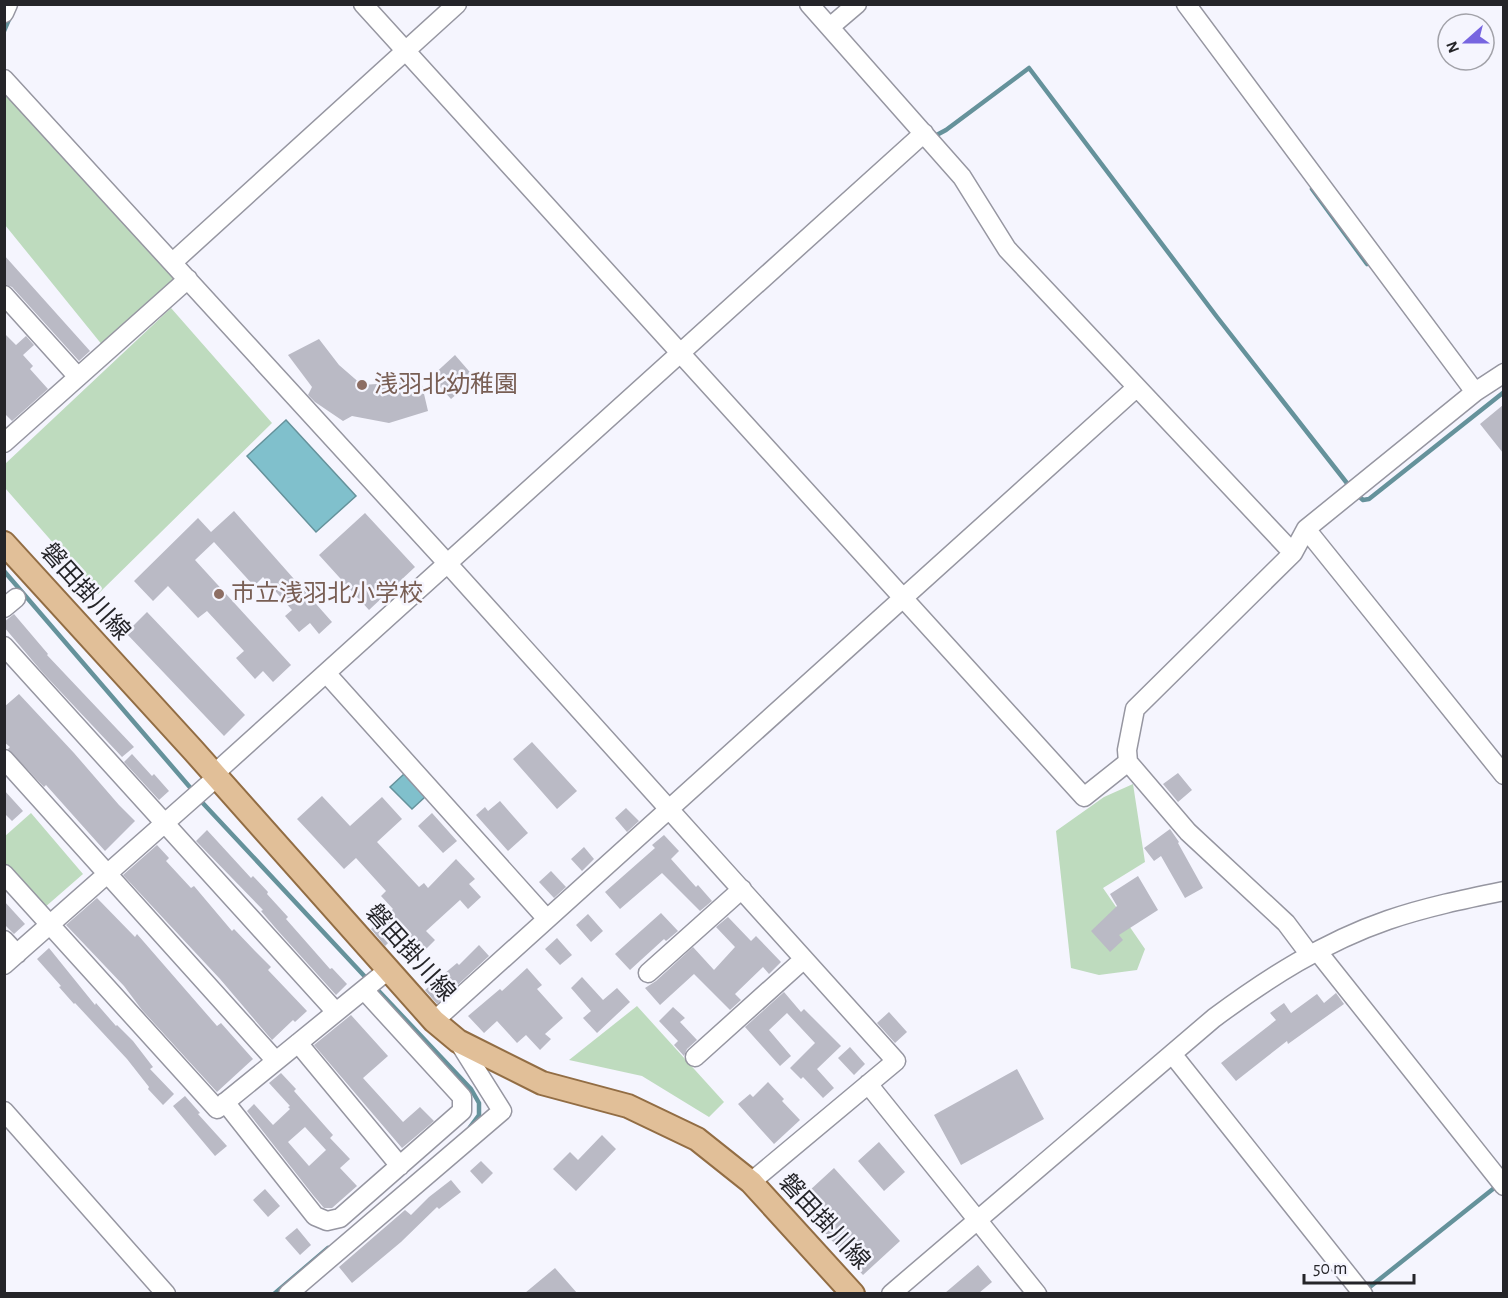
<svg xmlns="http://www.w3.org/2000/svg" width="1508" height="1298" font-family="'Alegreya Sans','Noto Sans JP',sans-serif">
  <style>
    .green { fill: #bedbbe }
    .water { fill: #80c0cc; stroke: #65929b; stroke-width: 1.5 }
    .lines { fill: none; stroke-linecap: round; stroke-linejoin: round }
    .stream { stroke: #65929b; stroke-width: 4.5 }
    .building { fill: #babac5; fill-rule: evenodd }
    .minor-casing { stroke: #9696a1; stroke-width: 21 }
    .major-casing { stroke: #926d44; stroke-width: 26 }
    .minor { stroke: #fff; stroke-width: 18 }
    .major { stroke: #e1bf98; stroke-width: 22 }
    .education-dot { fill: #8d6e63; stroke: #f5f5fe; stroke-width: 2 }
    .labels { text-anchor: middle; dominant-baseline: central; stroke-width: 5; stroke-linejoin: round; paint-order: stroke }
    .education-label { font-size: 24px; fill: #785e54; stroke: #f5f5fe; text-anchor: start }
    .street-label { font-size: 24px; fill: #252529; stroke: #f5f5fe }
  </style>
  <rect width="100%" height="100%" fill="#f5f5fe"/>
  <path class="green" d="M4,89L175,279L103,346L5,225Z
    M171,308L272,423L98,594L5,488V464Z
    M1133,784L1145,862L1103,888L1145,949L1137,970L1099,975L1071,968L1056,831L1104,797Z
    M31,813L83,874L44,908L5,864L4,837Z
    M637,1006L724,1102L709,1117L642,1076L569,1060Z"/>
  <path class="water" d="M286,420L356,496L316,532L247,456Z
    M404,774L425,797L412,809L390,787Z"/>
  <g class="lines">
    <path class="stream" d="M4,31L10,17
      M931,138L946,130L1029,68L1217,317L1350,487
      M1312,189L1367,264
      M1355,493L1363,500L1369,499L1504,392
      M4,571L194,792
      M199,799L369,981
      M375,987L471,1089L479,1103V1115L470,1127
      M1366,1290L1498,1185
      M274,1294L328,1248"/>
  </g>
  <path class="building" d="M4,255L90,351L79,361L12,287L4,284Z
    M4,333L16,345L26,336L34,345L23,355L33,366L30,369L48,389L12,421L4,413Z
    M319,339L339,365L362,385L421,381L428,411L389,423L352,416L343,421L315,402L308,395L312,387L288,355Z
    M455,355L475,378L451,399L431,377Z
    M1503,405V453L1480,424Z
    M234,511L332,622L319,634L310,623L299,632L285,616L292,610L263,577L254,586L214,542L195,560L291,665L273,682L263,671L255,679L236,658L244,651L207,611L198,618L168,586L153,601L134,581L198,518L211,532Z
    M365,513L415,567L369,610L319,555Z
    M147,612L245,715L224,736L126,633Z
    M14,614L48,654L47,655L134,747L122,757L43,673L4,627V622Z
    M19,694L74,753L119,805L135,821L105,851L46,785L44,787L8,749L10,747L4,742V707Z
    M532,742L577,791L557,809L513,759Z
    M132,754L152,776L154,774L169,791L159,800L124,762Z
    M1178,773L1192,790L1178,802L1163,784Z
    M4,790L23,811L12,821L4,813Z
    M322,796L350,826L382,797L402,819L377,842L419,887L424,883L428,888L456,859L475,879L469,884L481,897L468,909L460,900L426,931L435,940L424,951L403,929L385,946L371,929L393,909L381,896L386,891L356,858L344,869L297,819Z
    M500,801L528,833L508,851L476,815L485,807L488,811Z
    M626,808L639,821L627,832L615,818Z
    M432,813L457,841L443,853L418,826Z
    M1170,829L1179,842L1178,843L1203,888L1185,898L1161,856L1154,861L1144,848Z
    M207,830L251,878L253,876L268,892L267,894L288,917L286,919L330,969L332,968L347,984L336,995L279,932L261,911L263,910L196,841Z
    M664,835L679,851L671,859L696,887L698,885L712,901L700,911L662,873L620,909L605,892L655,848L652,845Z
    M157,845L169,858L166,861L191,888L194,886L232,931L234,929L255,951L271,967L268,970L307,1011L295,1022L293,1020L272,1040L220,979L123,875Z
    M584,847L594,859L582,871L571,859Z
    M551,871L566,887L554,898L539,882Z
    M1138,876L1158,910L1119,935L1123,940L1110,952L1091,931L1117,906L1110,894Z
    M97,898L135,937L137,934L217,1026L221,1023L253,1059L217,1092L142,1010L124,986L66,925Z
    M4,901L25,924L14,934L4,924Z
    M661,913L678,931L666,941L664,939L630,970L615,954Z
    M588,914L603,931L591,942L576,925Z
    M728,917L751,941L756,936L781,962L769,974L763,967L735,994L741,1000L730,1010L694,974L660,1005L645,988L656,981L693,947L714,970L735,947L716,927Z
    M557,938L572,955L560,965L545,949Z
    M479,945L489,956L437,1004L425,990L457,963L459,965Z
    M49,948L95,1005L96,1003L116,1026L117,1025L133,1041L153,1067L150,1069L174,1094L163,1105L148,1089L149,1087L127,1059L75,1003L74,1004L59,987L61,986L37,959Z
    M527,968L542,985L537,989L563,1018L545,1034L551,1039L540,1050L526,1035L517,1043L497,1021L484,1033L468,1016L500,989L502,991Z
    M582,977L603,1000L617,988L630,1002L597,1033L583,1018L591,1011L571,988Z
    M784,992L801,1012L804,1009L841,1046L817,1069L834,1088L823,1098L803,1077L801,1079L790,1068L815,1043L787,1013L769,1030L791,1056L780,1066L745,1027Z
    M1336,993L1344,1004L1288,1044L1287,1041L1236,1081L1221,1063L1276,1020L1270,1013L1284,1003L1291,1013L1317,994L1324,1003Z
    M673,1007L685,1018L680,1022L697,1040L687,1049L684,1056L674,1045L678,1041L659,1021Z
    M889,1012L907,1032L895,1043L877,1023Z
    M351,1015L388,1056L363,1078L403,1122L420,1107L434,1121L402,1148L314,1045Z
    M850,1047L865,1064L854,1075L838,1058Z
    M1017,1069L1044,1119L961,1165L934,1115Z
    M281,1073L296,1089L294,1091L333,1135L330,1138L350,1159L340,1168L357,1186L332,1208H324L313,1195L247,1111L254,1104L273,1125L290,1109L288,1107L290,1106L269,1083ZM305,1127L326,1150L309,1166L288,1142Z
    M768,1082L784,1099L782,1101L800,1120L774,1144L738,1104L750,1094L753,1097Z
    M185,1096L200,1113L198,1114L227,1146L215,1156L173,1106Z
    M602,1135L616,1149L576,1191L553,1169L570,1152L578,1160Z
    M879,1142L905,1172L884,1191L858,1161Z
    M481,1161L493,1173L482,1184L470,1171Z
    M834,1168L900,1241L863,1275L797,1202Z
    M451,1180L461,1192L439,1209L437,1207L401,1242L352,1283L339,1267L405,1210L411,1215L429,1197Z
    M265,1189L280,1206L268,1217L253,1200Z
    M297,1228L311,1245L300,1255L285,1238Z
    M978,1265L992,1282L979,1293H945Z
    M555,1268L577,1293H525Z"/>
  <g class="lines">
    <g class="minor-casing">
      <path id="minor" d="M363,4L1084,797L1128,762
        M809,4L962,177L1007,249L1293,553
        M1186,4L1475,392
        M4,13L8,4
        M830,27L857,4
        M4,79L448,564L896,1061L751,1182
        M173,262L457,4
        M4,295L78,377
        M4,443L188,279
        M1306,529L1504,775
        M4,608L16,598
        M4,646L336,1012
        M326,673L547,919
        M4,759L276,1061
        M214,774L924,133
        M4,874L217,1109L388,970
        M4,940L17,954
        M1318,952L1504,1186
        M1310,955L1286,923L1188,832L1128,762L1127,750L1135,709L1293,553L1306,529L1475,392L1504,373
        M4,965L217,777
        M648,973L742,889
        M434,1021L1136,388
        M298,1043L400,1166
        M1173,1055L1363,1294
        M695,1057L804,959
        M868,1084L1037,1294
        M225,1102L315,1216L327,1221L340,1218L462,1111V1097L364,990
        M4,1111L166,1294
        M288,1294L502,1111L458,1041
        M891,1294L1214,1018C1268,978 1324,942 1388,920C1426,907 1465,899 1504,891"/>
    </g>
    <g class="major-casing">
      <path id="major" d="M4,543L193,750L434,1021L458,1041L542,1083L628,1106L697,1139L751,1182L853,1294"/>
    </g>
    <use href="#minor" class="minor"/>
    <use href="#major" class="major"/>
  </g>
  <g class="education-dot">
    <circle cx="362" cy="385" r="6"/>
    <circle cx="219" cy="594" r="6"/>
  </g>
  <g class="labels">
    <g class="education-label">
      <text x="374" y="385">浅羽北幼稚園</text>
      <text x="231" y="594">市立浅羽北小学校</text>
    </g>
    <g class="street-label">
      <text transform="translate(85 592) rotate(48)">磐田掛川線</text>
      <text transform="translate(410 953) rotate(48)">磐田掛川線</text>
      <text transform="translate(824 1222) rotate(47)">磐田掛川線</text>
    </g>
  </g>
  <rect width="1508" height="1298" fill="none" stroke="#252529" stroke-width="12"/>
  <g transform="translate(1466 42) rotate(249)"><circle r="28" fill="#f5f5fe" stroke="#a2a2a9" stroke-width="1.5"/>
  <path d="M0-4.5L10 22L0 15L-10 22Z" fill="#7765e0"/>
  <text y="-9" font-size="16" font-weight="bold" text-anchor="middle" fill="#252529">N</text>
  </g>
  <path d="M1304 1274v9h110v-9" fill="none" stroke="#252529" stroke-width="3"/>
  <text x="1313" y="1274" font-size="18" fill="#252529" stroke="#f5f5fe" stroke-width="4.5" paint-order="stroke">50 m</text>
</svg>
